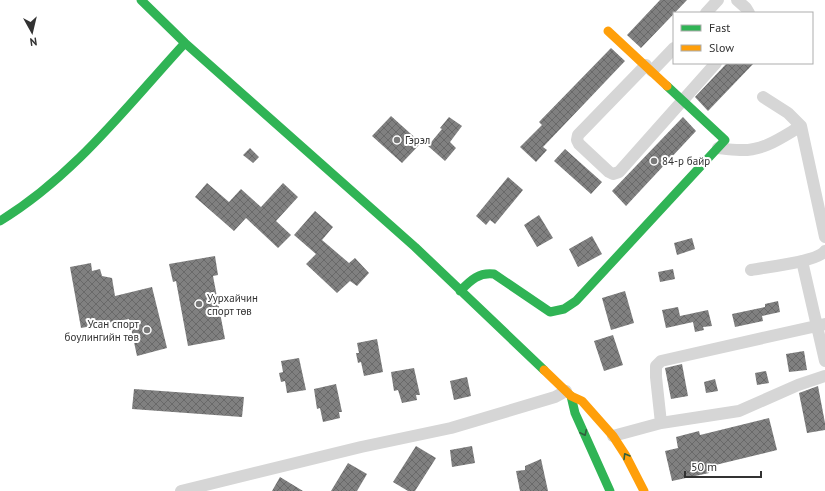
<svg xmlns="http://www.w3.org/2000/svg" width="825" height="491" font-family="'PT Sans',sans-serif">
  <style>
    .building { fill: url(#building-cross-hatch) }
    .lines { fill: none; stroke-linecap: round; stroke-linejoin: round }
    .street { stroke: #d6d6d6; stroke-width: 12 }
    .fast { stroke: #30b455; stroke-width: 9 }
    .slow { stroke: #ff9f0a; stroke-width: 9 }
    .oneway { stroke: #31603e }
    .poi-dot { fill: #7a7a7a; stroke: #fff; stroke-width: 1.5 }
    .labels { text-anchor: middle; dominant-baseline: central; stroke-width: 4; stroke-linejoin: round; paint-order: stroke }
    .poi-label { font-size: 11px; fill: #323232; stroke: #fff; text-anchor: start }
  </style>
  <defs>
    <pattern id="building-cross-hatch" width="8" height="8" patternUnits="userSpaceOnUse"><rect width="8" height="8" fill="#808080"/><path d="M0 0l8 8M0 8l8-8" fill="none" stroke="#696969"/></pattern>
  </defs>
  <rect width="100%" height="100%" fill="#fff"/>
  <path class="building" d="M660,0H687L641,48L627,35Z
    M611,48L625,61L543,147L547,150L536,162L520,147L542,125L539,122Z
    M727,63H754L708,111L695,97Z
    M391,116L421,143L402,163L372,136Z
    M449,117L462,126L450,142L456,148L445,161L428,146L442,129L440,128Z
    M683,117L696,131L626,206L612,191Z
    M250,148L259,157L253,163L243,155Z
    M565,149L602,182L591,194L554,161Z
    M508,177L523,190L495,224L490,220L486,225L476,216Z
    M207,183L229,202L241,189L261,207L283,183L298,197L276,221L291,235L278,248L246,218L234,231L195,197Z
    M315,211L333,227L322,240L349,263L355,258L369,273L357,286L350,281L337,293L306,264L316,254L294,235Z
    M539,215L553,238L537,247L524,225Z
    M592,236L602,254L578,267L569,249Z
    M692,238L695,249L677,255L674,243Z
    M215,256L218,275L213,276L225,339L188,346L176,281L173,282L169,264Z
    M91,263L92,271L100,269L102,276L112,278L115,296L152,287L167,348L137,356L129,319L81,328L70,267Z
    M673,269L675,279L660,282L658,272Z
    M625,291L634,323L611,330L602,298Z
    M778,301L780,312L762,316L763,321L735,327L732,314L765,307V304Z
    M678,307L680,316L708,310L712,326L703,327L704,330L695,332L693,322L666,328L662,310Z
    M613,335L623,365L604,371L594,341Z
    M377,339L383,372L364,376L361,362L358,363L356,353H359L357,343Z
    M804,351L807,370L789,372L786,354Z
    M299,358L306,390L287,393L285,381L281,382L279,373L283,372L281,361Z
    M682,364L688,396L671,399L665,368Z
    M414,368L420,395H416L417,400L402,403L398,390L394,391L391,372Z
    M766,371L769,383L757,385L755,373Z
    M467,377L471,396L454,400L450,381Z
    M715,379L718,391L706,393L704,382Z
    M336,384L342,412H339L340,418L323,422L320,408L317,409L314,389Z
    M818,386L825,423V430L807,433L799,393Z
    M134,389L244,397L242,417L132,409Z
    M769,418L777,450L707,467L709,473L672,481L665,451L678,448L676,437L699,431L700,435Z
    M416,446L436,458L415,491H408L393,482Z
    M472,446L475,463L452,467L450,450Z
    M541,459L548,491H520L516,471L525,470V466Z
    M348,463L367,474L357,491H331Z
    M280,477L303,491H272Z"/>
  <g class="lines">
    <path class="street" d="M737,0L746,8L749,13
      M706,13L718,0
      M646,65L578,135L577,140L579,144L609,172L613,174L619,172L716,63
      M652,71L674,48
      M763,97L788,113L801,126L825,237
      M718,148C726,149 733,150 740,150C764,151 782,137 801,126
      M802,261L825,361
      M751,270C766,267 817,262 825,251
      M661,423L656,377V366L661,361L825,324
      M613,436L661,423L739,411L798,385L825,376
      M181,491L361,447L451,428L555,397L566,391"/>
    <path class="fast" d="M141,0L185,43L415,247L544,370
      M0,221C74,176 127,106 185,43
      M460,291C470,281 478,272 494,274L550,312L564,309L576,301L725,140L667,86
      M571,396L575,413L610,491"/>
    <path class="slow" d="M608,31L667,86
      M544,370L571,396L582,401L613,436L626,456L644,491"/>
  </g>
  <defs><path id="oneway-chevron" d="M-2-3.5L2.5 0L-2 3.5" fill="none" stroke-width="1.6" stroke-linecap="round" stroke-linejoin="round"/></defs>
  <g class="oneway">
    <use href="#oneway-chevron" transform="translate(584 433) rotate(65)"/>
    <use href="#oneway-chevron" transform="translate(626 456) rotate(-121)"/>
  </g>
  <g class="poi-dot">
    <circle cx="397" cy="140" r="4"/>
    <circle cx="654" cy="161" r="4"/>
    <circle cx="199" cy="304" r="4"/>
    <circle cx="147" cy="330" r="4"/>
  </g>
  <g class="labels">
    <g class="poi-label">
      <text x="405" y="140">Гэрэл</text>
      <text x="662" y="161">84-р байр</text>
      <text x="207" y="298">Уурхайчин<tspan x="207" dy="13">спорт төв</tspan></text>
      <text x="139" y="324" text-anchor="end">Усан спорт<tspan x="139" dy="13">боулингийн төв</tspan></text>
    </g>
  </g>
  <rect x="673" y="12" width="140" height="52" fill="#ffffff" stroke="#adadad"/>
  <rect x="681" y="25" width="20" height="6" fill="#30b455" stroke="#adadad"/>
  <text x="709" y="32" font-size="12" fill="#323232">Fast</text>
  <rect x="681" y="45" width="20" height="6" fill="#ff9f0a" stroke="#adadad"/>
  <text x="709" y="52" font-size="12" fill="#323232">Slow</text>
  <g transform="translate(32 32) rotate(172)" stroke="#ffffff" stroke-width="3" paint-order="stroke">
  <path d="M0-3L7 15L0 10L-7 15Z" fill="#323232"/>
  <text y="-6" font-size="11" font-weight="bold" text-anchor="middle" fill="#323232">N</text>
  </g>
  <path d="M685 471v6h76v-6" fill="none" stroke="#323232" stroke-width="2"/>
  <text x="691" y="471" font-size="12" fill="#323232" stroke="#ffffff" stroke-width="3" paint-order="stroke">50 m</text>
</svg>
